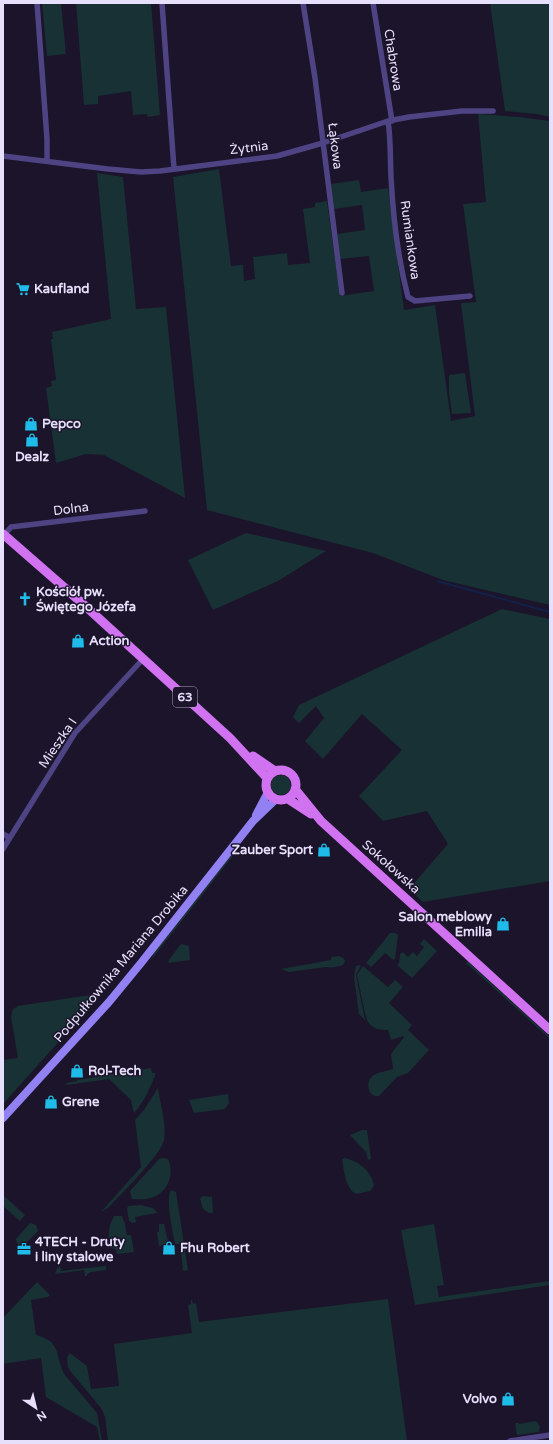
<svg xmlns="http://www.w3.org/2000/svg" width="553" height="1444" font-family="'Varela Round',sans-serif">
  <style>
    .green { fill: #183134 }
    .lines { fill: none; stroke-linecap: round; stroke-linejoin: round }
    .stream { stroke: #132149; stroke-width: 2 }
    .street { stroke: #4e4484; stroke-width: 5.5 }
    .secondary { stroke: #9281f2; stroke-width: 8 }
    .primary { stroke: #d172f1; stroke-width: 9 }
    .labels { text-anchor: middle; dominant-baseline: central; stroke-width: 3; stroke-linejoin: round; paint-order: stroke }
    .shield { fill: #1b142a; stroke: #aaa3bd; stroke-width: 1 }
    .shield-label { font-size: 12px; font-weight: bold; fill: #e7e0fc }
    .street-label { font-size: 13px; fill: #e7e0fc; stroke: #1b142a }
    .poi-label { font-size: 13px; font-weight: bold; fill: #e7e0fc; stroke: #1b142a; text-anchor: start }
  </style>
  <rect width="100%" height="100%" fill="#1b142a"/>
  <path class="green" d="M42,3H61L66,54L47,56Z
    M76,3H151L160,115L148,117L147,114L133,115L131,91L98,96V104L84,105Z
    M490,3H550V117L537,114L505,111Z
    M478,114L519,117L550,121V605L443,580L373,553L207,510L173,177L219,169L231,266L243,265L244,281L255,279L253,257L287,253L288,265L310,263L303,209L315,207V203L327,201L340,296L374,291L369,256L340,259L337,234L365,230L362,205L334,209L331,184L359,180L361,192L388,188L404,310L435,305L451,421L475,416L461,303L476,302L463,204L486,202Z
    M97,173L123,177L136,309L166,307L185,498L104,455L86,454L56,463L46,388L52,386L51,381L56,380L51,339H53L52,332L111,319Z
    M465,373L471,413L452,414L449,393V375Z
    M246,533L326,551L278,581L213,610L188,560Z
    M502,609L550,619V881L423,902L409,889L448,844L427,811L383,821L359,796L402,750L362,714L323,759L305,741L324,718L316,706L299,723L293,717L299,705Z
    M271 785a10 10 0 1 1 20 0a10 10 0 1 1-20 0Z
    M239,848L151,960L154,953L236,849Z
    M390,933H395L398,935L395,959L393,960L385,953L371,967L366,963Z
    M424,939L437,951L412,978L397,965L399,963L400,954L403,952L408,957L413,952L417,956L424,947L420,944Z
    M181,944L189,946L190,960L168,963L169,960Z
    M339,956L343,958L345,961L343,965C337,967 332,968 326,967L289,972L281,969L331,960V957Z
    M467,961L550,1037V1039L466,963Z
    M361,965L356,975L365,1020L359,1014L354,977L356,966Z
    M363,966L388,987L395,980L403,987L389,1003L412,1025L408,1030L429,1050L408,1073L397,1077L379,1096C368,1098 364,1081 374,1075C379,1072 387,1071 393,1069L391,1054L404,1037L403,1036L391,1040L388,1030C381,1030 372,1029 368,1022C365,1017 359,983 357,975Z
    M90,995L94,996L97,999L3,1104V1060L18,1058L11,1017L13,1009L18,1006Z
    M151,1068L152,1073H156C150,1088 145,1101 134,1113L131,1100L109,1079L67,1085L66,1083L77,1081V1080Z
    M158,1088C160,1104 167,1124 164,1140C161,1155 121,1194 109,1207L101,1212L141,1167L135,1120L144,1110Z
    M228,1094L229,1103L225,1109L194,1113L189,1100Z
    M362,1130H367L371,1159L368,1160L366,1152L350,1135Z
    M163,1158L168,1159C175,1174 168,1193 151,1198C145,1200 138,1199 132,1199L130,1191L159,1159Z
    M345,1158C358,1161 372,1171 374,1186L370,1191L356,1194C345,1188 344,1170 342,1159Z
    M171,1190L176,1192L188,1270L183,1271L180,1244H175C173,1232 165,1200 171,1190Z
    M3,1195L25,1215L20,1221L3,1206Z
    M203,1196L212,1197L213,1213H209L203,1209L200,1198Z
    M141,1205L153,1208L157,1212V1213L135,1217L136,1222L133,1223L129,1221L127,1209L128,1206Z
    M114,1216H122L125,1224L127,1235H131L134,1252L117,1254L116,1249L110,1248C108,1236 108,1227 114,1216Z
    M30,1223L36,1225L38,1231L25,1244L21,1246L17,1243L16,1239Z
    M159,1224H164L169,1245L159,1246L157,1232H159Z
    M434,1224L444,1285L437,1286L439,1297L550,1281V1285L415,1305L401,1230Z
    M60,1266L61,1271L106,1266V1270L91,1272L87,1274V1276H85L84,1270L55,1274L57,1269Z
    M37,1282L50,1295L48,1297L31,1300L36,1335C63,1342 54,1356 65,1375L97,1413L102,1441H100L97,1427L46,1397L41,1358L3,1364V1318Z
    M388,1299L407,1441H108L105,1417L101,1408L71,1372L68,1367L67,1357L70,1353L87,1366L91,1389L119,1386L114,1344L192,1333L188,1305L191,1304V1300H192L193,1304L196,1303L199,1322Z
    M536,1421L540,1426L539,1432L517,1435L515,1423H519V1424Z"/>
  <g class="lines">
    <path class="stream" d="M437,581L550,612"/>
    <path class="street" d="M37,3L47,139V161
      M162,3L174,169
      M303,3L315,78L342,293
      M373,3L392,121
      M388,121C391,140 390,158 391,177C393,216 398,259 408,297L415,301L470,296
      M3,156L108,169L141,172L160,171L277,156L323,143L388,121L409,117L462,111H493
      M4,535L11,527L145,511
      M3,834L10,838
      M3,849L75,733L143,659
      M510,1441L550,1435"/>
    <path class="secondary" d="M256,815L268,792
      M3,1118L109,1002L141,963L253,821L276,799"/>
    <path class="primary" d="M3,534L82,603L230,738L267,778
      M253,756L275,771
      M266 785a15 15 0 1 1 30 0a15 15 0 1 1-30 0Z
      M295,789L321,821L550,1030
      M288,799L311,814"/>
  </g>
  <defs>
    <g id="supermarket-bare" transform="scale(1.08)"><path d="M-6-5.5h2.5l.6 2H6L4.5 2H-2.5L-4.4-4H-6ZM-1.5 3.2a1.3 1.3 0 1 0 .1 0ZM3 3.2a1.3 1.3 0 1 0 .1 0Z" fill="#20bce9" stroke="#1b142a" stroke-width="2.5" paint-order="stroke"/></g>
    <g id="shop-bare" transform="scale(1.08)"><path d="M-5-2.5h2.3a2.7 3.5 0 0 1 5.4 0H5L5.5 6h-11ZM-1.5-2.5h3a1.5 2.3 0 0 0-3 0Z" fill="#20bce9" stroke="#1b142a" stroke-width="2.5" paint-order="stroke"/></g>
    <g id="church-bare" transform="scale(1.08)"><path d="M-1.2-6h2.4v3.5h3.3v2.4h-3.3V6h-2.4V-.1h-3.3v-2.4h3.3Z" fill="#20bce9" stroke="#1b142a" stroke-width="2.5" paint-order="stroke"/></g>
    <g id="office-bare" transform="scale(1.08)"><path d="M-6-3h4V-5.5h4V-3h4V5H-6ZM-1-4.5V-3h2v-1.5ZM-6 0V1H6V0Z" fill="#20bce9" stroke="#1b142a" stroke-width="2.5" paint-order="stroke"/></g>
  </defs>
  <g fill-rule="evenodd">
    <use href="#supermarket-bare" x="23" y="289"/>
    <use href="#shop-bare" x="31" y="424"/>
    <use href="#shop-bare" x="32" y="440"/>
    <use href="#church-bare" x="25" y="599"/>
    <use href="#shop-bare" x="78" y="641"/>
    <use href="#shop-bare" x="324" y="850"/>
    <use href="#shop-bare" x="503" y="924"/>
    <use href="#shop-bare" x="77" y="1071"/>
    <use href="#shop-bare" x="51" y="1102"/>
    <use href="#shop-bare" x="169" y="1248"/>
    <use href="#office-bare" x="24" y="1249"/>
    <use href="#shop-bare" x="508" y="1399"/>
  </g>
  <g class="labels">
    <rect class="shield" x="173" y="687" width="24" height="20" rx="3"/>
    <g class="shield-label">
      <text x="185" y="697">63</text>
    </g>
    <g class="street-label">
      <text transform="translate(393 60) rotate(81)">Chabrowa</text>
      <text transform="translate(335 146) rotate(83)">Łąkowa</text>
      <text transform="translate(249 148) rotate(-7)">Żytnia</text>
      <text transform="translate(410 240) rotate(82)">Rumiankowa</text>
      <text transform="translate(71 509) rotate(-7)">Dolna</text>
      <text transform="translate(58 743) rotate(-56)">Mieszka I</text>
      <text transform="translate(391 867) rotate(42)">Sokołowska</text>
      <text transform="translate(121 964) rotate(-50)">Podpułkownika Mariana Drobika</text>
    </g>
    <g class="poi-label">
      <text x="34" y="289">Kaufland</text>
      <text x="42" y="424">Pepco</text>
      <text x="32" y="457" text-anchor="middle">Dealz</text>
      <text x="36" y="592">Kościół pw.<tspan x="36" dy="15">Świętego Józefa</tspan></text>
      <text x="89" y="641">Action</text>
      <text x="313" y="850" text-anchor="end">Zauber Sport</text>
      <text x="492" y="917" text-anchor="end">Salon meblowy<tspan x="492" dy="15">Emilia</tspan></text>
      <text x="88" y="1071">Rol-Tech</text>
      <text x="62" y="1102">Grene</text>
      <text x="35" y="1242">4TECH - Druty<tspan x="35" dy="15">i liny stalowe</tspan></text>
      <text x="180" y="1248">Fhu Robert</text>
      <text x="497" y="1399" text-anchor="end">Volvo</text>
    </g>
  </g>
  <rect width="553" height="1444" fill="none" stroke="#e7e0fc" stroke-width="8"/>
  <g transform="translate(36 1408) rotate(145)" stroke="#1b142a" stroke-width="3" paint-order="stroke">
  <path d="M0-3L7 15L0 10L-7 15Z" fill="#e7e0fc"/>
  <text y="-6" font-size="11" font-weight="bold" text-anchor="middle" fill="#e7e0fc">N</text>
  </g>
</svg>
